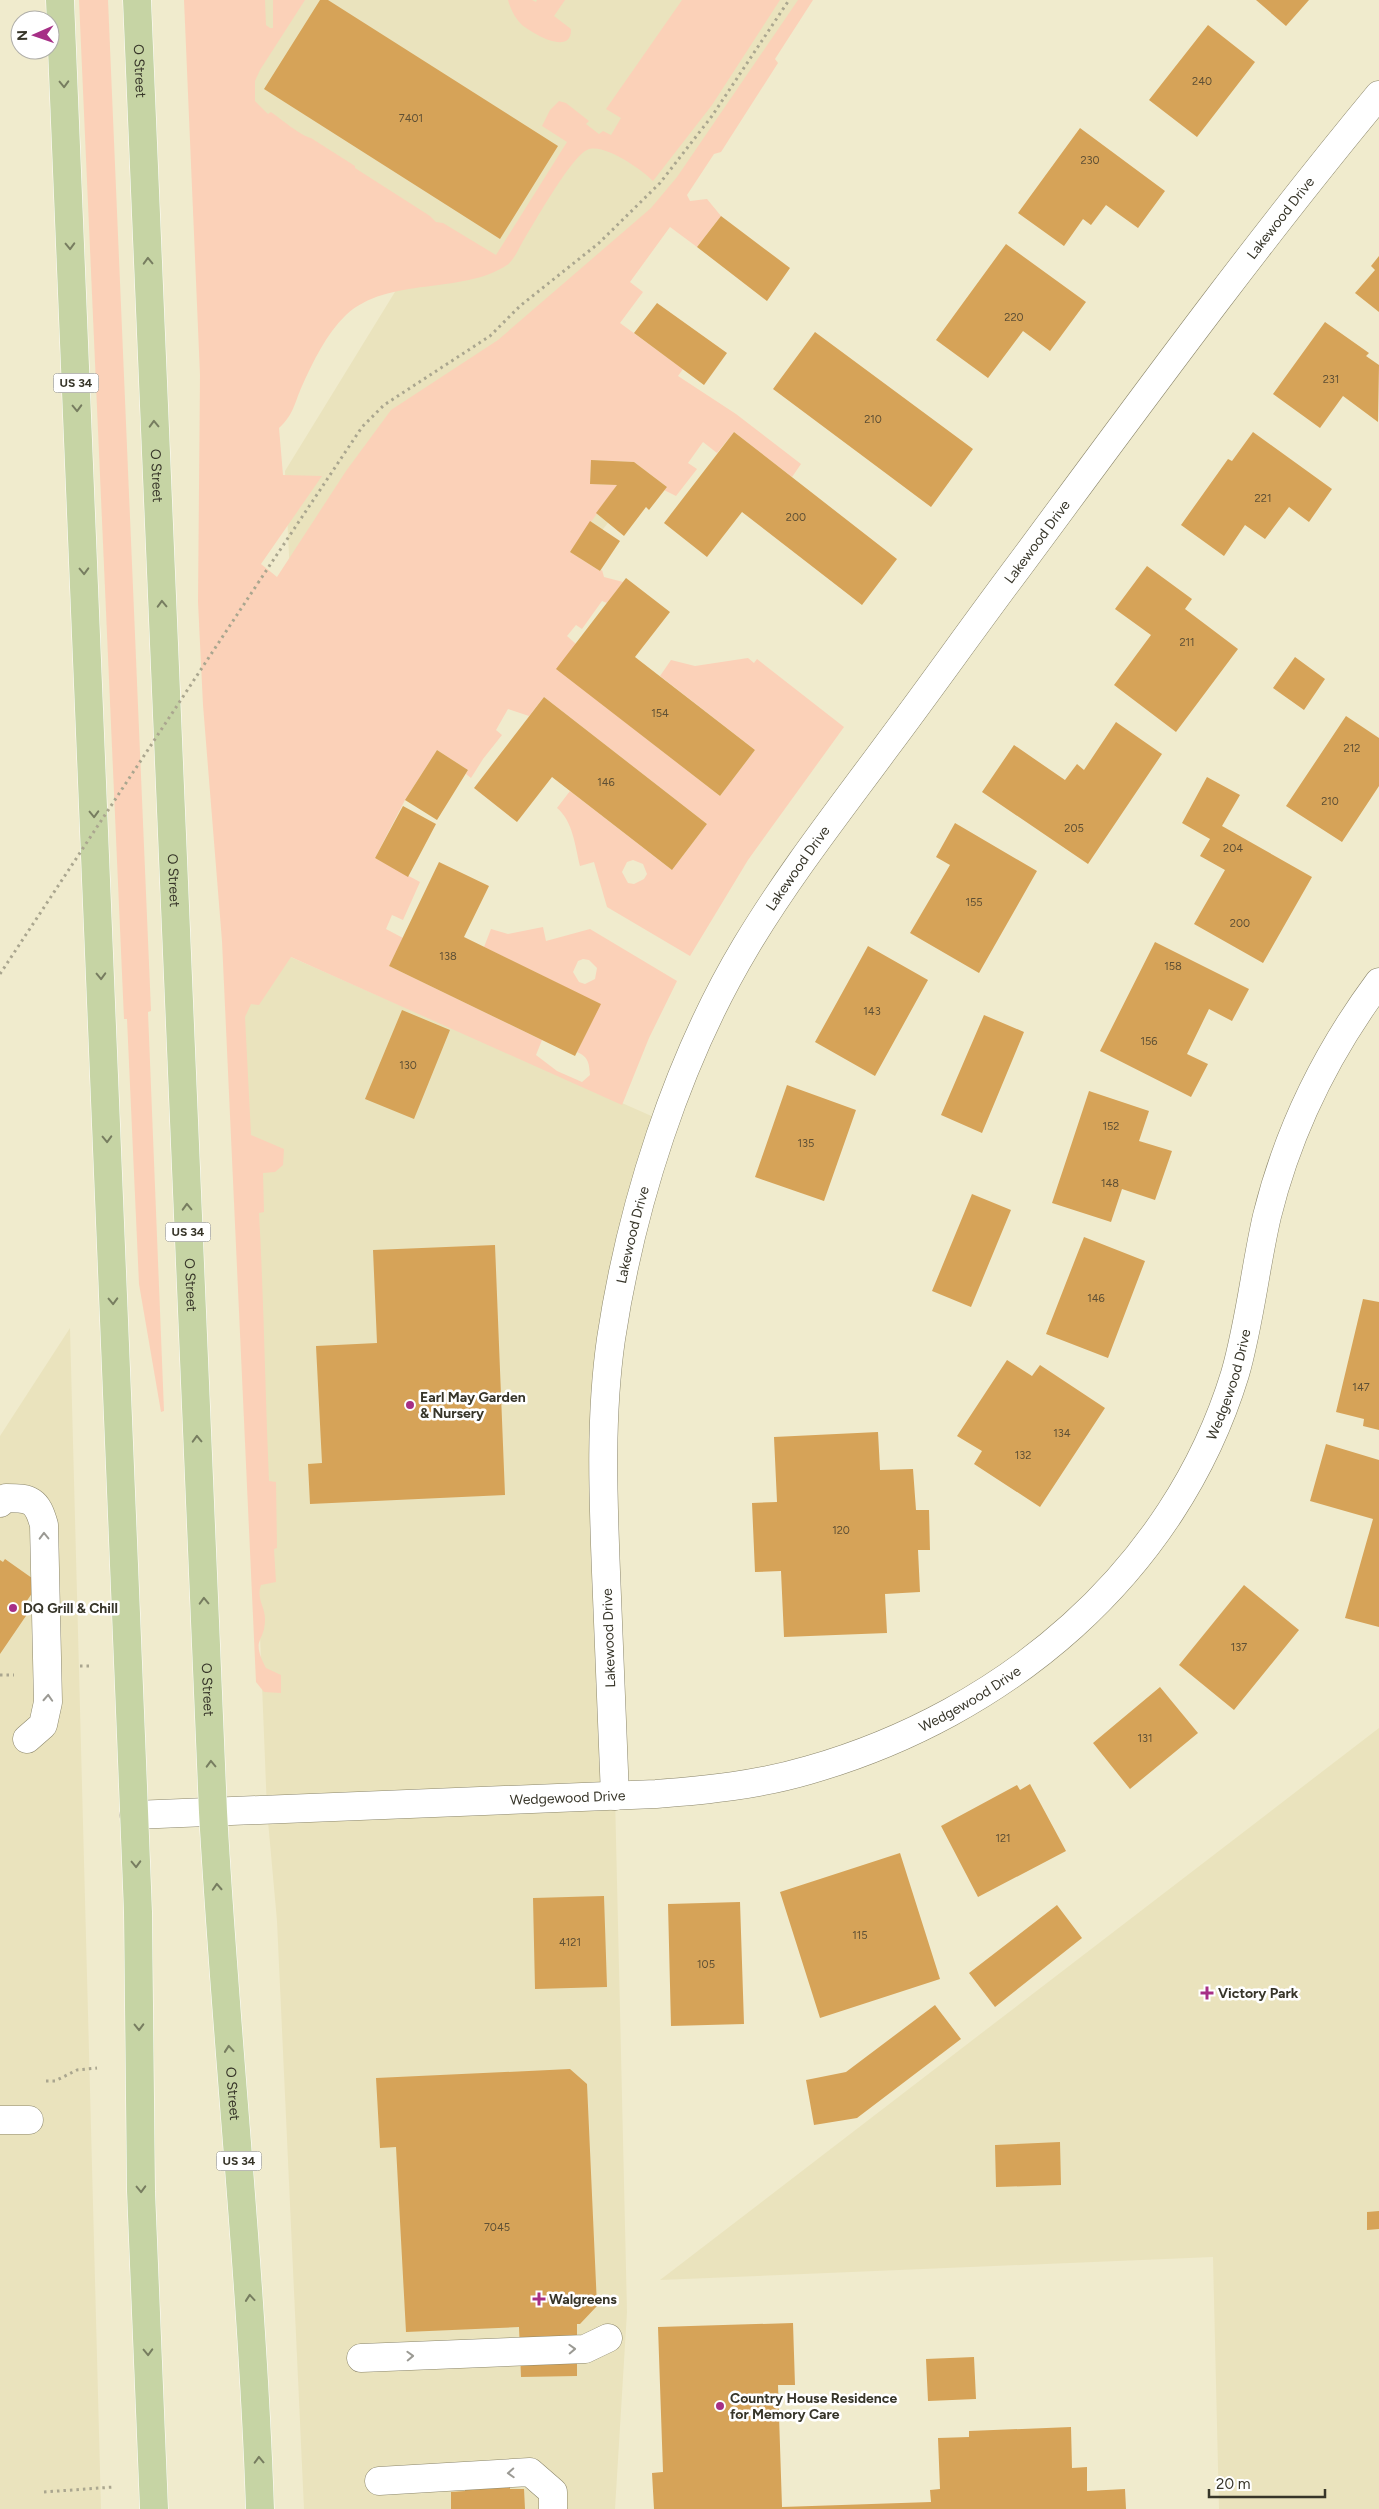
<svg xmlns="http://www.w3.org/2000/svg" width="1379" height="2509" font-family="Figtree,sans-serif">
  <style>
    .built { fill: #eae3bd }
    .green { fill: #fbd1b8; fill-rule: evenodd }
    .building { fill: #d6a358 }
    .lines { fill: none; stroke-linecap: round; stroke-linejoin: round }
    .minor-casing { stroke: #8b866b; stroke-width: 29 }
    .major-casing { stroke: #fff; stroke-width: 29 }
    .path { stroke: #aaa68f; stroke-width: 3; stroke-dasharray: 2.5 4; stroke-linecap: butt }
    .minor { stroke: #fff; stroke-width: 28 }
    .major { stroke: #c6d4a4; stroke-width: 28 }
    .path-bridge { stroke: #aaa68f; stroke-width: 3; stroke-dasharray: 2.5 4; stroke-linecap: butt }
    .oneway { stroke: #777d60 }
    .oneway2 { stroke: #9b9a94 }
    .poi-dot { fill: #a62f86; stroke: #fff; stroke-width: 2 }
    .labels { text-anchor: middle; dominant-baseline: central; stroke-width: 5; stroke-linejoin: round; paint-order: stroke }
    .number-label { font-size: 11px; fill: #5f5035 }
    .shield { fill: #fff; stroke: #737269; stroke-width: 1 }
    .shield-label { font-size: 12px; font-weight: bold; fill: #373529 }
    .street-label { font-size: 14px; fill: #373529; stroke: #fff }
    .poi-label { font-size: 14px; font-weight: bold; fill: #373529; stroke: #fff; text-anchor: start }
  </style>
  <rect width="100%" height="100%" fill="#f0ebcd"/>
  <path class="built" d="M205,0H812L592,317L704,399L306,912L285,471L425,243L208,84Z
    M277,951L665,1122L611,1340L615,1796L627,2312L615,2509H304L277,1921L267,1810L235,1007Z
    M70,1328L101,2509H0V1436Z
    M1379,1728V2509H1219L1213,2257L660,2280Z"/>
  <path class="green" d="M79,0H108L151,1011L148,1012L164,1411L161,1412L139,1284L127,1019H124Z
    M184,0H265L266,25L270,28H273V0H305L260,70L255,81V101L268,114L271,112C281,119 301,136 311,138L355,166V168L430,216L436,222L443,223L496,255L567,142L542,126L550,110L559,101L566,103L589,121L586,124L599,134L603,131L611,135L621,118L606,109L682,0H780L712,105L653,181C642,170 603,142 587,150C571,157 533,225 522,243C518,250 514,260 507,265C462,295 388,276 346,315C326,334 313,362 302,386C294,404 294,414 279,428L283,475L322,476L261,564L277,577L346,471L391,410L498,340L651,208L677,177L798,0H813L775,59L778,63L721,152L714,154L687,195L690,201L707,199L721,216L697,247L670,227L630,282L643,292L620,323L683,369L678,376L736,414L801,464L792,477L734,432L717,453L703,442L688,463L697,469L676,496L664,490L667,487L634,462L591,460L590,484L617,485L570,552L600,571L602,570L604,577L623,582L607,603L602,601L582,629L576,625L567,636L576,644L557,669L720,796L755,750L660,676L671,660L695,666L748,658L754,663L757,659L844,727L748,860L690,956L607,907L594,862L580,866C575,846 573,821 557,808L570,791L672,870L707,824L544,697L529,716L508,709L496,730L502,735L483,759L471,778L466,774L468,770L437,750L405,800L375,858L420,882L403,920L392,915L386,929L403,938L389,966L542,1040L536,1055L557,1071L582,1082L590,1075C589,1064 589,1057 577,1052L600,1004L484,947L491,929L508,934L543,927L546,941L590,929L677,981L649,1038L622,1105L291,957L259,1005L251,1004L245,1017L251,1135L284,1149L283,1165L275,1172L263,1173L264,1212L259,1213C264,1302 265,1391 269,1481L276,1482L277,1548L274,1549L276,1582L261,1585C256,1599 265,1606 265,1619C265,1644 250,1637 266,1668L281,1675V1693L264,1692L256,1682L222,941L203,705L198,602L200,375ZM633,860L643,864L647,874L644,879L634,884L628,883L622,872L627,862ZM583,959L589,960L597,968L595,979L585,984L579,982L573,972L578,961Z
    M508,0H532L536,2L537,0H565L554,16L571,29C572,57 531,33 521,24C515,18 510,8 508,0Z"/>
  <path class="building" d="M320,0H328L558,146L500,239L264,89Z
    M1256,0H1309L1286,26Z
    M1208,25L1255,62L1197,137L1149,100Z
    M1080,128L1165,191L1138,228L1106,205L1091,225L1083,219L1064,246L1018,213Z
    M721,216L790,268L767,301L697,247Z
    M1006,244L1086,302L1050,351L1023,331L988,378L936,340Z
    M1379,256V312L1355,293L1375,270L1371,266Z
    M657,303L727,353L704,385L634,333Z
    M1325,322L1369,353L1366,356L1379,365L1378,422L1343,396L1320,428L1273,394Z
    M815,332L973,449L931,507L773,389Z
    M734,432L897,559L862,605L742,512L707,557L664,523Z
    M1253,432L1332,489L1309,522L1289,507L1265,539L1245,525L1224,556L1181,525L1228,459L1232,461Z
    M591,460L634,462L667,487L649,510L646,507L624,536L596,513L617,485L590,484Z
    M590,521L620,541L600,571L570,552Z
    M1147,566L1192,599L1185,609L1238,649L1176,732L1114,685L1151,635L1115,609Z
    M626,578L670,612L635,657L755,750L720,796L556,669Z
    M1295,657L1325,679L1304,710L1273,688Z
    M544,697L707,824L672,870L552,777L517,822L474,788Z
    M1346,716L1379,738V786L1342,842L1286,806Z
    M1116,722L1162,754L1088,864L982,792L1014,745L1065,780L1077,764L1084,770Z
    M437,750L468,770L437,820L405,800Z
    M1207,777L1240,795L1222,826L1312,877L1263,963L1194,924L1225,870L1200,856L1210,839L1182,823Z
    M403,806L436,824L408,877L375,858Z
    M955,823L1037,871L979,973L910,933L950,865L936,857Z
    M439,862L489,886L464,937L601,1004L575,1056L389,966Z
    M1155,942L1249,989L1232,1021L1209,1009L1187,1054L1208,1064L1191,1097L1100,1051Z
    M868,946L928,980L875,1076L815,1042Z
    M402,1010L450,1030L414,1119L365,1099Z
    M984,1015L1024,1032L982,1133L941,1115Z
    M787,1085L856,1110L824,1201L755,1177Z
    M1089,1091L1149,1111L1139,1141L1172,1151L1155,1200L1122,1189L1111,1222L1052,1203Z
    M972,1194L1011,1210L971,1307L932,1291Z
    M1084,1237L1145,1261L1108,1358L1046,1334Z
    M495,1245L505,1495L310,1504L308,1464L322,1463L316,1346L377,1343L373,1250Z
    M1363,1299L1379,1302V1430L1363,1426L1364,1419L1336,1412Z
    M1007,1360L1032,1376L1040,1365L1105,1408L1040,1507L974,1464L982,1451L957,1436Z
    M878,1432L880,1470L913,1469L916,1510H929L930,1550H918L920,1592L885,1594L887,1633L784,1637L781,1571L755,1572L752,1503L777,1502L774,1437Z
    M1326,1444L1379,1460V1627L1345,1618L1373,1519L1310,1501Z
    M5,1559L39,1583L24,1605L30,1610L0,1654V1560L3,1562Z
    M1244,1585L1299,1630L1234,1710L1179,1665Z
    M1160,1687L1198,1733L1130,1789L1093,1743Z
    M1030,1784L1066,1851L978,1897L941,1826L1017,1785L1020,1790Z
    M900,1853L940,1979L820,2018L780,1892Z
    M604,1896L607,1987L535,1989L533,1898Z
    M740,1902L744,2024L671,2026L668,1904Z
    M1057,1905L1082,1938L995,2007L969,1973Z
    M935,2005L961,2039L857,2118L814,2125L806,2080L846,2072Z
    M570,2069L587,2084L597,2306L580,2324H577V2376L521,2377L519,2327L406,2332L396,2147L380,2148L376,2078Z
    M1060,2142L1061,2185L996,2187L995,2145Z
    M1379,2211V2229L1367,2230V2212Z
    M793,2323L795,2385H778L782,2507L931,2502L930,2490L940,2489L938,2438L969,2437V2431L1071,2427L1072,2468L1087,2467V2491L1125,2489L1126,2509H654L652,2473L663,2472L658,2327Z
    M974,2357L976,2399L928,2401L926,2359Z
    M509,2466L510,2489H524L525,2509H451V2492L465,2491L463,2468Z"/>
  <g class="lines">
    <g class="minor-casing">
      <g id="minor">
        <path d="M0,1503L6,1498C31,1498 37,1500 44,1525L48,1702L43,1725L27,1739"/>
        <path id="s1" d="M615,1796C612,1721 609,1647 606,1572C603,1494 600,1416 611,1339C631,1206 677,1061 746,946C788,876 838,812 886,747C931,687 974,626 1019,566C1136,408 1253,247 1379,95"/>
        <path id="s2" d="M134,1815L656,1794C708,1790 758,1785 809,1770C1005,1714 1174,1573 1235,1374C1250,1322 1255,1268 1267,1216C1288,1131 1327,1052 1379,982"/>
        <path d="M0,2120H29"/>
        <path d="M361,2358L585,2349L608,2338"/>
        <path d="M379,2481L530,2472L553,2492V2509"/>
      </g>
    </g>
    <g class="major-casing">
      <g id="major">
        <path d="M60,0L131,1736L138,1912L141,2191L154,2509"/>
        <path id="s3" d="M137,0L213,1812C226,2045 252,2276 260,2509"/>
      </g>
    </g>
    <path class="path" d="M258,583L362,427L384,405L490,336L520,306L599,243L660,183L712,116L789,0
      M80,1666H91
      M0,1675H14
      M46,2081H55L77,2070L97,2068
      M44,2492L114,2487"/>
    <use href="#minor" class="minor"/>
    <use href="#major" class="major"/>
    <path class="path-bridge" d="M0,974L258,583"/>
  </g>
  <defs><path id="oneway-chevron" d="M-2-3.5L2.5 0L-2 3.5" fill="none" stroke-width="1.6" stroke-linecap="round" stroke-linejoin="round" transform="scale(1.25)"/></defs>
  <g class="oneway">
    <use href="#oneway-chevron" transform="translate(64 84) rotate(88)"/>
    <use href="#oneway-chevron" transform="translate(70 246) rotate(88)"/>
    <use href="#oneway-chevron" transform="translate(148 261) rotate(-92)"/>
    <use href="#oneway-chevron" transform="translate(77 408) rotate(88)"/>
    <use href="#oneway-chevron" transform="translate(154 424) rotate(-92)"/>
    <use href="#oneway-chevron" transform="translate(84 571) rotate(88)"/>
    <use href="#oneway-chevron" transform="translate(162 604) rotate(-92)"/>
    <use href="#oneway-chevron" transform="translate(94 814) rotate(88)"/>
    <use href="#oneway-chevron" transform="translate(101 976) rotate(88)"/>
    <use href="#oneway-chevron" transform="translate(107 1139) rotate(88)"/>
    <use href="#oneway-chevron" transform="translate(187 1207) rotate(-92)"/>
    <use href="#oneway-chevron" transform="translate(113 1301) rotate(88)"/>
    <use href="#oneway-chevron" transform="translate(197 1439) rotate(-92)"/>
    <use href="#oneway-chevron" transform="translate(204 1601) rotate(-92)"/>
    <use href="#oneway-chevron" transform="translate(211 1764) rotate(-92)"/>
    <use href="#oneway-chevron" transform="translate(136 1864) rotate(88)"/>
    <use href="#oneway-chevron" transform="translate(217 1887) rotate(-93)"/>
    <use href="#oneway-chevron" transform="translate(139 2027) rotate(89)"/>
    <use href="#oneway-chevron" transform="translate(229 2049) rotate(-95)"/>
    <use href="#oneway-chevron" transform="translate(141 2189) rotate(88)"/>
    <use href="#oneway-chevron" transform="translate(250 2298) rotate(-95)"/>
    <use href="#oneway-chevron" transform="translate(148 2352) rotate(88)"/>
    <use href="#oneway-chevron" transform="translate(259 2460) rotate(-92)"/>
  </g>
  <g class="oneway2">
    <use href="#oneway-chevron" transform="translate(44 1536) rotate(-91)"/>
    <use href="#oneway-chevron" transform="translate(48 1698) rotate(-87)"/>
    <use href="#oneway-chevron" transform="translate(572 2349) rotate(-2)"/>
    <use href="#oneway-chevron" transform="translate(410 2356) rotate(-2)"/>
    <use href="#oneway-chevron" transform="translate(511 2473) rotate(177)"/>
  </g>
  <g class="poi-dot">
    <circle cx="410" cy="1405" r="5"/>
    <circle cx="13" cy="1608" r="5"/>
    <path d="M1204.5 1985.5h5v5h5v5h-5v5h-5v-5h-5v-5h5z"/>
    <path d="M536.5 2291.5h5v5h5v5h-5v5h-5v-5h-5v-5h5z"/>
    <circle cx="720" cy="2406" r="5"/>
  </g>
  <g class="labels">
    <g class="number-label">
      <text x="1202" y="81">240</text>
      <text x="411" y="118">7401</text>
      <text x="1090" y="160">230</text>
      <text x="1014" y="317">220</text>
      <text x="1331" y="379">231</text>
      <text x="873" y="419">210</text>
      <text x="1263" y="498">221</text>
      <text x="796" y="517">200</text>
      <text x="1187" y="642">211</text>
      <text x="660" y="713">154</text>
      <text x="1352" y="748">212</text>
      <text x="606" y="782">146</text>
      <text x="1330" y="801">210</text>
      <text x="1074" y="828">205</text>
      <text x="1233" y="848">204</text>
      <text x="974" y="902">155</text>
      <text x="1240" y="923">200</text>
      <text x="448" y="956">138</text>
      <text x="1173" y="966">158</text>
      <text x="872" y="1011">143</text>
      <text x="1149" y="1041">156</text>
      <text x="408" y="1065">130</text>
      <text x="1111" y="1126">152</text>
      <text x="806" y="1143">135</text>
      <text x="1110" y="1183">148</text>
      <text x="1096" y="1298">146</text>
      <text x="1361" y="1387">147</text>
      <text x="1062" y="1433">134</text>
      <text x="1023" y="1455">132</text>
      <text x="841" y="1530">120</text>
      <text x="1239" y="1647">137</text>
      <text x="1145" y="1738">131</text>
      <text x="1003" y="1838">121</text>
      <text x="860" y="1935">115</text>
      <text x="570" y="1942">4121</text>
      <text x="706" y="1964">105</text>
      <text x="497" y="2227">7045</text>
    </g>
    <g class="shield">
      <rect x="53.5" y="373.5" width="45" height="19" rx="4"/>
      <rect x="165.5" y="1222.5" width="45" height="19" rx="4"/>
      <rect x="216.5" y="2151.5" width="45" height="19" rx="4"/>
    </g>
    <g class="shield-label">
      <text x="76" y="383">US 34</text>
      <text x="188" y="1232">US 34</text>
      <text x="239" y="2161">US 34</text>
    </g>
    <g class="street-label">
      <text stroke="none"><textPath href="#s3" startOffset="71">O Street</textPath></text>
      <text stroke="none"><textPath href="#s1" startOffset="1779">Lakewood Drive</textPath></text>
      <text stroke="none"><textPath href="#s3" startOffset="476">O Street</textPath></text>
      <text stroke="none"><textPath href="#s1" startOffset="1374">Lakewood Drive</textPath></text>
      <text stroke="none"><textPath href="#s1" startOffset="969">Lakewood Drive</textPath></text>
      <text stroke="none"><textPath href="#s3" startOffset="881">O Street</textPath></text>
      <text stroke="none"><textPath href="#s1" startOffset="564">Lakewood Drive</textPath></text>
      <text stroke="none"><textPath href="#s3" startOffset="1286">O Street</textPath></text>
      <text stroke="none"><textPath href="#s2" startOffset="1272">Wedgewood Drive</textPath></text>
      <text transform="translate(609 1638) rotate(-92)">Lakewood Drive</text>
      <text stroke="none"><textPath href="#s3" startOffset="1691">O Street</textPath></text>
      <text stroke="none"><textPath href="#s2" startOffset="854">Wedgewood Drive</textPath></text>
      <text stroke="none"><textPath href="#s2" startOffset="434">Wedgewood Drive</textPath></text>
      <text stroke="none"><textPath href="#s3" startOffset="2096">O Street</textPath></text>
    </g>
    <g class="poi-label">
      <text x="420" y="1397">Earl May Garden<tspan x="420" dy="16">&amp; Nursery</tspan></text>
      <text x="23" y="1608">DQ Grill &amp; Chill</text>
      <text x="1218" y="1993">Victory Park</text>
      <text x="549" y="2299">Walgreens</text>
      <text x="730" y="2398">Country House Residence<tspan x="730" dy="16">for Memory Care</tspan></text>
    </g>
  </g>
  <g transform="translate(35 35) rotate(268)"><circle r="24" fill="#ffffff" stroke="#afaea9"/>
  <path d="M0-4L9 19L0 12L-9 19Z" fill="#a62f86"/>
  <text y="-8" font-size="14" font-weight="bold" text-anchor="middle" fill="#373529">N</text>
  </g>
  <path d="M1209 2489v8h116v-8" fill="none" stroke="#373529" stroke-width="2.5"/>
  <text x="1216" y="2489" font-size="15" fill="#373529" stroke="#ffffff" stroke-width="4" paint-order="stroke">20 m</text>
</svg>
